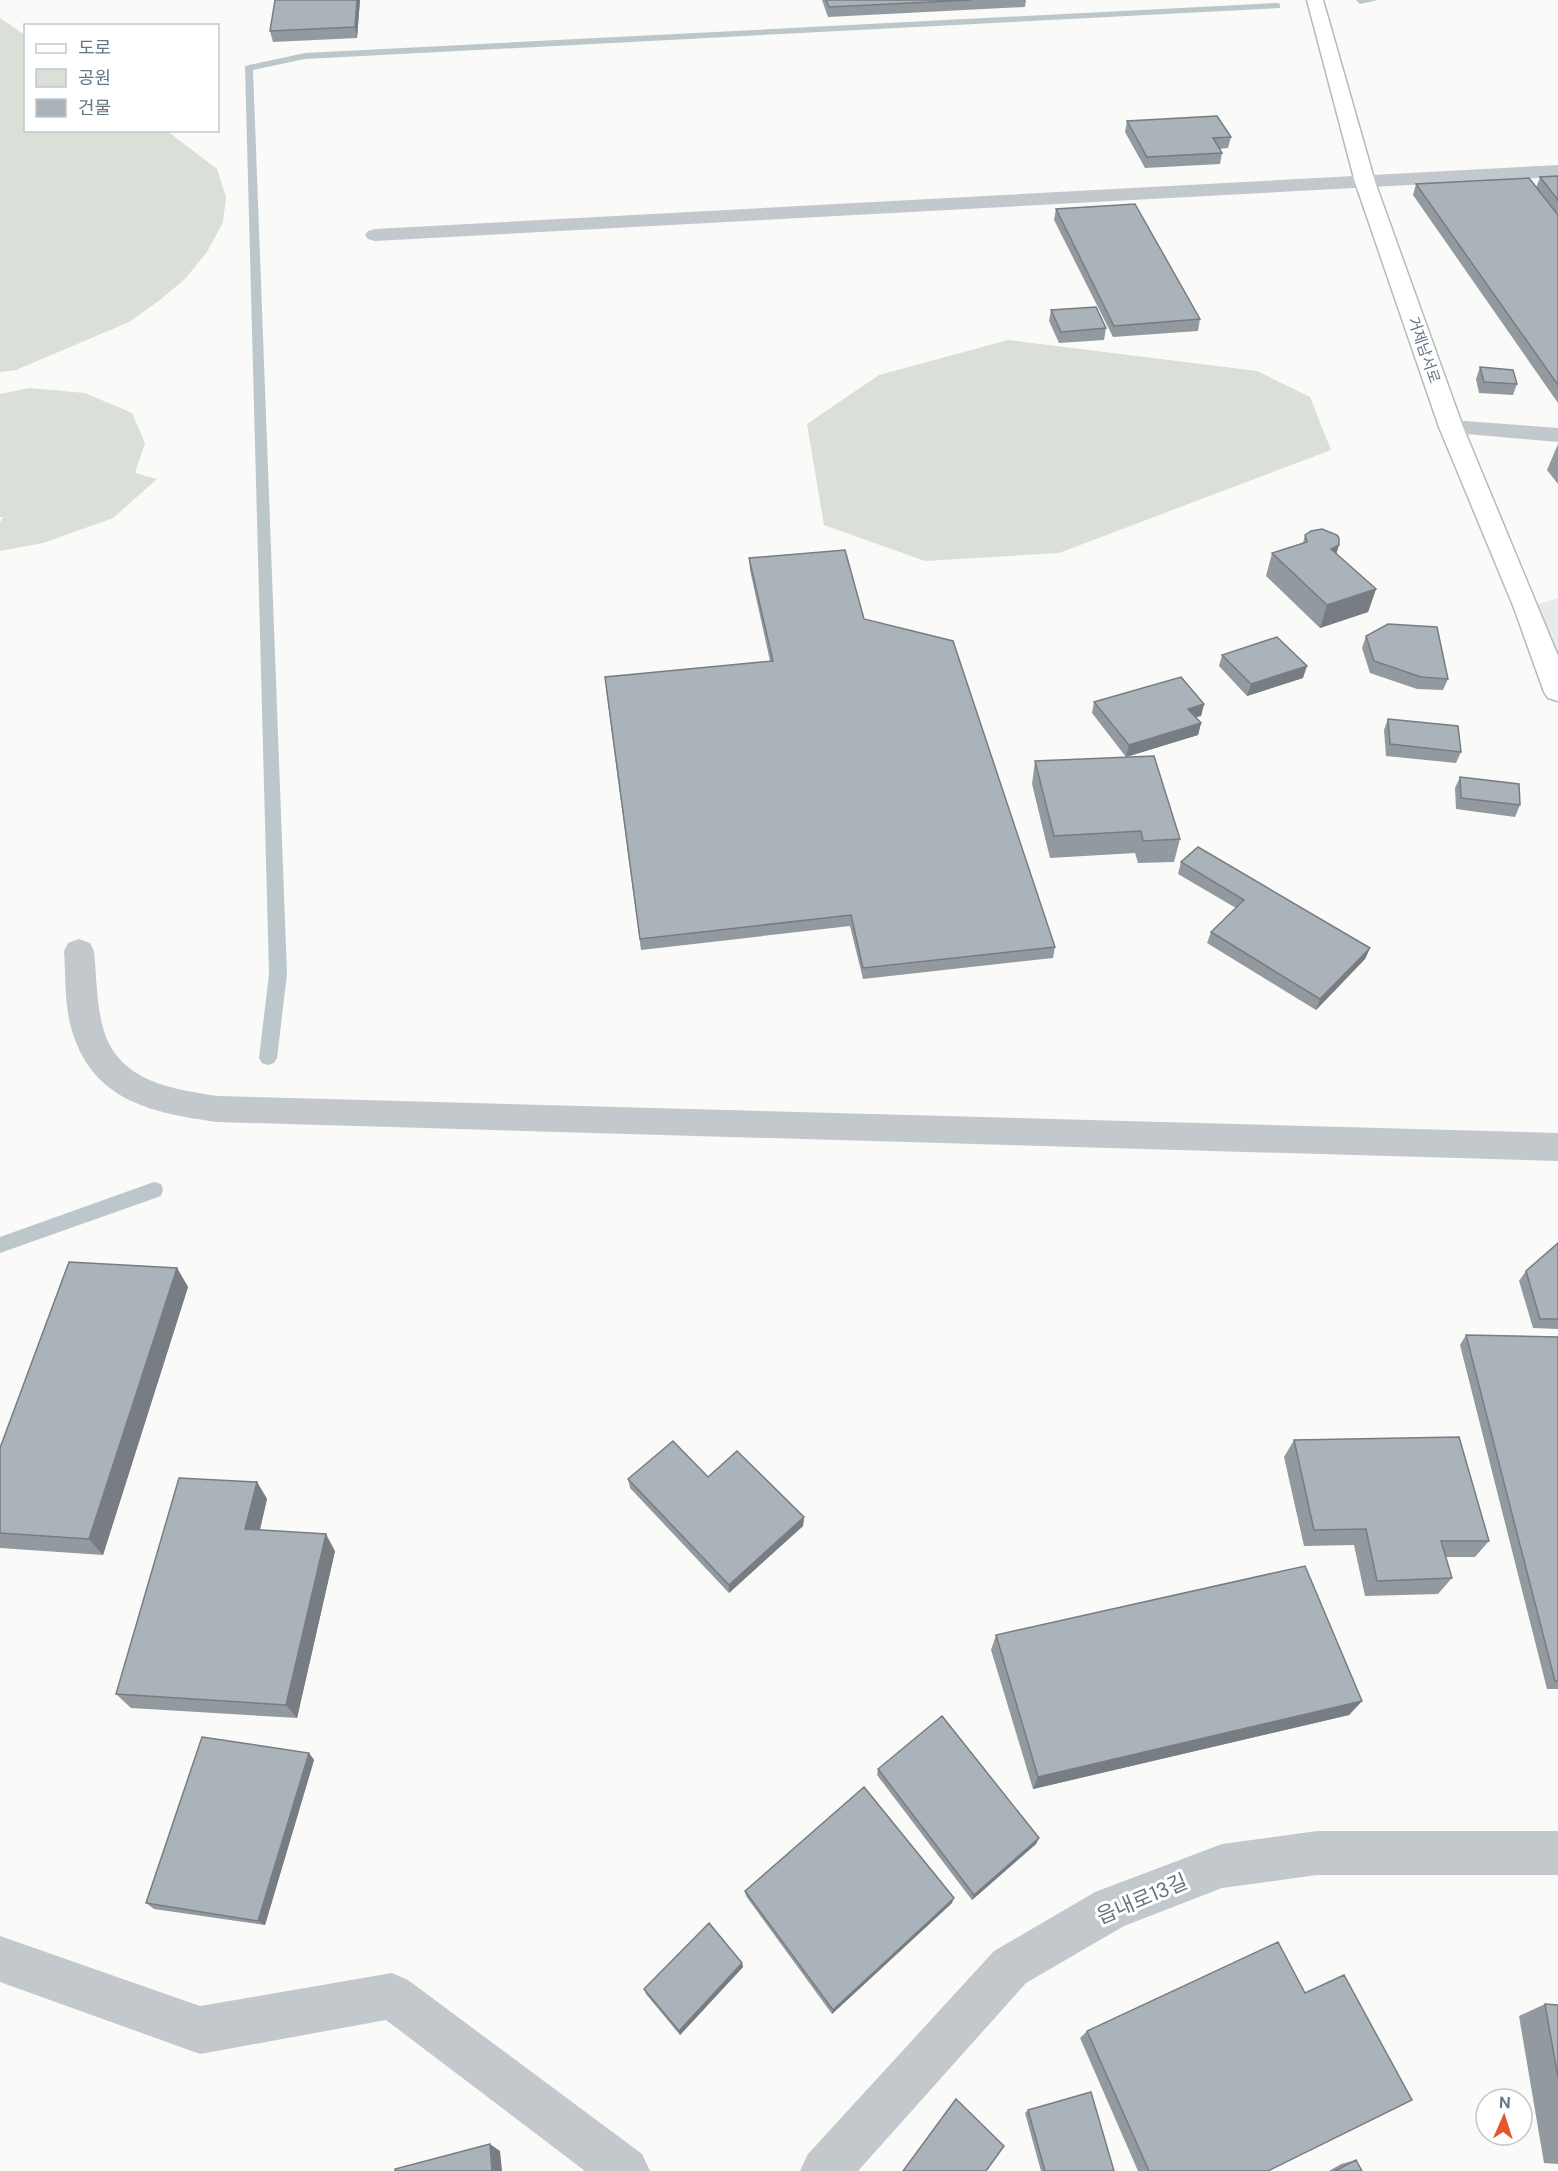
<svg xmlns="http://www.w3.org/2000/svg" width="1558" height="2171" font-family="'DM Sans','Noto Sans KR',sans-serif">
  <style>
    .built { fill: #e8e9e9 }
    .green { fill: #dadfd7 }
    .lines { fill: none; stroke-linecap: round; stroke-linejoin: round }
    .stream { fill: #bbc7cb; fill-rule: evenodd }
    .major-casing { stroke: #b5babe; stroke-width: 3 }
    .minor { fill: #c3c8cc; fill-rule: evenodd }
    .major { fill: #fff; fill-rule: evenodd }
    .wall { fill: #929a9f }
    .shaded-wall { fill: #777d82 }
    .building { fill: #aab3b9; stroke: #777d82; stroke-width: 1.5 }
    .labels { text-anchor: middle; dominant-baseline: central; stroke-width: 6; stroke-linejoin: round; paint-order: stroke }
    .far-street-label { font-size: 15px; fill: #657683; stroke: #fff }
    .near-street-label { font-size: 21px; fill: #657683; stroke: #fff }
  </style>
  <rect width="100%" height="100%" fill="#fafaf8"/>
  <path class="built" d="M1558,598V692L1527,608Z"/>
  <path class="green" d="M0,18L25,35L26,130L167,131L217,169L226,197L223,222L207,252L185,279L160,300L129,322L16,370L0,372Z
    M1008,340L1257,371L1310,397L1331,450L1059,553L925,561L824,525L807,424L879,375Z
    M29,388L85,393L132,413L145,443L135,473L157,479L113,518L43,543L0,551V523L3,517H0V394Z"/>
  <g class="lines">
    <path class="stream" d="M1356,0H1378L1360,4Z
      M1277,3L1280,4V8L305,59L253,70L287,974L277,1058L274,1063L268,1065L262,1063L259,1058L269,974L245,66L305,53Z
      M154,1182L161,1184L163,1190L161,1196L0,1253V1237Z"/>
    <g class="major-casing">
      <path id="major" d="M1307,0H1323L1375,182L1463,427L1558,656V701L1548,698L1544,692L1514,608L1439,427L1355,182Z"/>
    </g>
    <path class="minor" d="M1558,165V177L375,241L368,239L365,235L368,231L375,229Z
      M1451,420L1558,428V442L1443,432L1439,427L1443,422Z
      M79,939L90,943L94,951C97,978 96,1008 105,1034C122,1082 173,1089 217,1096L1558,1133V1161L217,1122C154,1113 95,1102 73,1034C64,1008 66,978 64,951L68,943Z
      M1317,1831H1558V1875H1317L1222,1888L1124,1926L1026,1983L858,2171H800L808,2154L994,1951L1095,1892L1222,1844Z
      M0,1936L200,2006L392,1973L408,1980L642,2154L650,2171H585L386,2020L200,2054L0,1982Z"/>
    <use href="#major" class="major"/>
  </g>
  <path class="wall" d="M360,0L357,38L273,42L270,31Z
    M822,0H1026L1025,7L828,17Z
    M1127,121L1231,137L1228,148L1219,149L1222,153L1220,164L1145,168L1125,132Z
    M1558,176V403L1413,195L1416,184L1536,188L1540,177Z
    M1056,209L1200,319L1198,331L1113,337L1054,220Z
    M1051,310L1106,328L1104,340L1059,343L1049,321Z
    M1480,367L1517,384L1513,395L1479,393L1476,379Z
    M1558,444V484L1547,470Z
    M1305,535L1339,545L1336,554L1376,589L1368,612L1320,628L1266,576L1272,553L1303,543Z
    M749,558L864,619L1055,947L1053,958L863,979L850,926L641,950L606,689L770,661L750,570Z
    M1366,636L1448,679L1443,690L1417,689L1370,673L1362,648Z
    M1222,655L1303,678L1247,696L1219,666Z
    M1094,702L1204,704L1201,716L1196,717L1201,723L1198,735L1126,757L1092,713Z
    M1388,719L1461,752L1456,763L1386,756L1384,730Z
    M1035,761L1180,839L1174,862L1138,863L1135,853L1050,858L1032,784Z
    M1460,777L1520,805L1515,817L1456,809L1455,788Z
    M1181,862L1370,948L1365,959L1316,1010L1207,943L1211,932L1236,908L1178,874Z
    M1558,1243V1329L1533,1328L1519,1281L1526,1271Z
    M177,1268L188,1287L103,1555L0,1548V1448Z
    M1466,1335L1558,1337V1689H1547L1460,1345Z
    M1294,1440L1489,1541L1475,1557H1446L1452,1578L1438,1594L1365,1596L1354,1545L1304,1546L1284,1457Z
    M708,1477L804,1517L803,1526L729,1593L630,1488L628,1479Z
    M257,1482L267,1499L260,1530L335,1551L297,1718L131,1708L116,1694Z
    M996,1635L1362,1701L1349,1715L1033,1789L991,1650Z
    M309,1753L314,1760L265,1925L154,1909L146,1903Z
    M878,1769L1039,1838L1036,1844L972,1900L877,1775Z
    M745,1891L952,1903L832,2014L746,1896Z
    M742,1963L743,1967L680,2035L646,1994L644,1989Z
    M1545,2004L1558,2005V2164L1544,2163L1519,2016Z
    M1087,2031L1268,2171H1138L1080,2038Z
    M1028,2110L1114,2171H1041L1025,2113Z
    M1356,2160L1362,2171H1329L1341,2164Z"/>
  <path class="shaded-wall" d="M357,0H360L357,38L355,27Z
    M1339,545L1332,568L1331,549Z
    M1376,589L1368,612L1320,628L1327,605Z
    M1307,666L1303,678L1247,696L1251,684Z
    M1204,704L1201,716L1185,720L1188,709Z
    M1201,723L1198,735L1126,757L1129,745Z
    M1370,948L1365,959L1316,1010L1320,999Z
    M177,1268L188,1287L103,1555L89,1539Z
    M257,1482L267,1499L256,1545L245,1529Z
    M804,1517L803,1526L729,1593V1585Z
    M326,1534L335,1551L297,1718L286,1705Z
    M1362,1701L1349,1715L1033,1789L1038,1777Z
    M309,1753L314,1760L265,1925L258,1921Z
    M1039,1838L1036,1844L972,1900L974,1895Z
    M954,1898L952,1903L832,2014L833,2010Z
    M742,1963L743,1967L680,2035L679,2031Z
    M490,2144L500,2151L502,2171H492Z"/>
  <path class="building" d="M275,0H357L355,27L270,31Z
    M826,0H971L829,7Z
    M1217,116L1231,137L1213,138L1222,153L1147,157L1127,121Z
    M1558,176V200L1540,177Z
    M1529,178L1558,215V385L1416,184Z
    M1135,204L1200,319L1114,326L1056,209Z
    M1096,307L1106,328L1061,332L1051,310Z
    M1480,367L1513,370L1517,384L1484,382Z
    M1322,529L1337,535L1339,538V545L1331,549L1376,589L1327,605L1272,553L1307,542L1305,535L1311,531Z
    M845,550L864,619L953,641L1055,947L863,968L851,915L640,939L605,677L773,661L749,558Z
    M1388,624L1437,627L1448,679L1421,677L1374,661L1366,636Z
    M1277,637L1307,666L1251,684L1222,655Z
    M1181,677L1204,704L1188,709L1201,723L1129,745L1094,702Z
    M1388,719L1458,726L1461,752L1390,744Z
    M1154,756L1180,839L1143,841L1141,831L1054,836L1035,761Z
    M1460,777L1519,784L1520,805L1461,798Z
    M1198,847L1370,948L1320,999L1211,932L1244,900L1181,862Z
    M1558,1243V1319H1540L1526,1271Z
    M69,1262L177,1268L89,1539L0,1533V1448Z
    M1466,1335L1558,1337V1681H1555Z
    M1459,1437L1489,1541H1441L1452,1578L1377,1581L1366,1529L1314,1530L1294,1440Z
    M673,1441L708,1477L737,1451L804,1517L729,1585L628,1479Z
    M179,1478L257,1482L245,1529L326,1534L286,1705L116,1694Z
    M1305,1566L1362,1701L1038,1777L996,1635Z
    M942,1716L1039,1838L974,1895L878,1769Z
    M202,1737L309,1753L258,1921L146,1903Z
    M864,1787L954,1898L833,2010L745,1891Z
    M709,1923L742,1963L679,2031L644,1989Z
    M1278,1942L1305,1993L1344,1975L1412,2100L1268,2171H1149L1087,2031Z
    M1545,2004L1558,2005V2078Z
    M1091,2092L1114,2171H1045L1028,2110Z
    M956,2099L1004,2146L986,2171H903Z
    M490,2144L492,2171H395V2169Z
    M1356,2160L1362,2171H1335Z"/>
  <g class="labels">
    <g class="far-street-label">
      <text transform="translate(1424 350) rotate(71)">거제남서로</text>
    </g>
    <g class="near-street-label">
      <text transform="translate(1142 1899) rotate(-23)">읍내로13길</text>
    </g>
  </g>
  <rect x="24" y="24" width="195" height="108" fill="#ffffff" stroke="#c1c8cd" stroke-width="1.5"/>
  <rect x="36" y="44" width="30" height="9" fill="#ffffff" stroke="#c1c8cd" stroke-width="1.5"/>
  <text x="78" y="54" font-size="18" fill="#657683">도로</text>
  <rect x="36" y="69" width="30" height="18" fill="#dadfd7" stroke="#c1c8cd" stroke-width="1.5"/>
  <text x="78" y="84" font-size="18" fill="#657683">공원</text>
  <rect x="36" y="99" width="30" height="18" fill="#aab3b9" stroke="#c1c8cd" stroke-width="1.5"/>
  <text x="78" y="114" font-size="18" fill="#657683">건물</text>
  <g transform="translate(1504 2117) rotate(3)"><circle r="28" fill="#ffffff" stroke="#c1c8cd" stroke-width="1.5"/>
  <path d="M0-4.5L10 22L0 15L-10 22Z" fill="#e4572e"/>
  <text y="-9" font-size="16" font-weight="bold" text-anchor="middle" fill="#657683">N</text>
  </g>
</svg>
